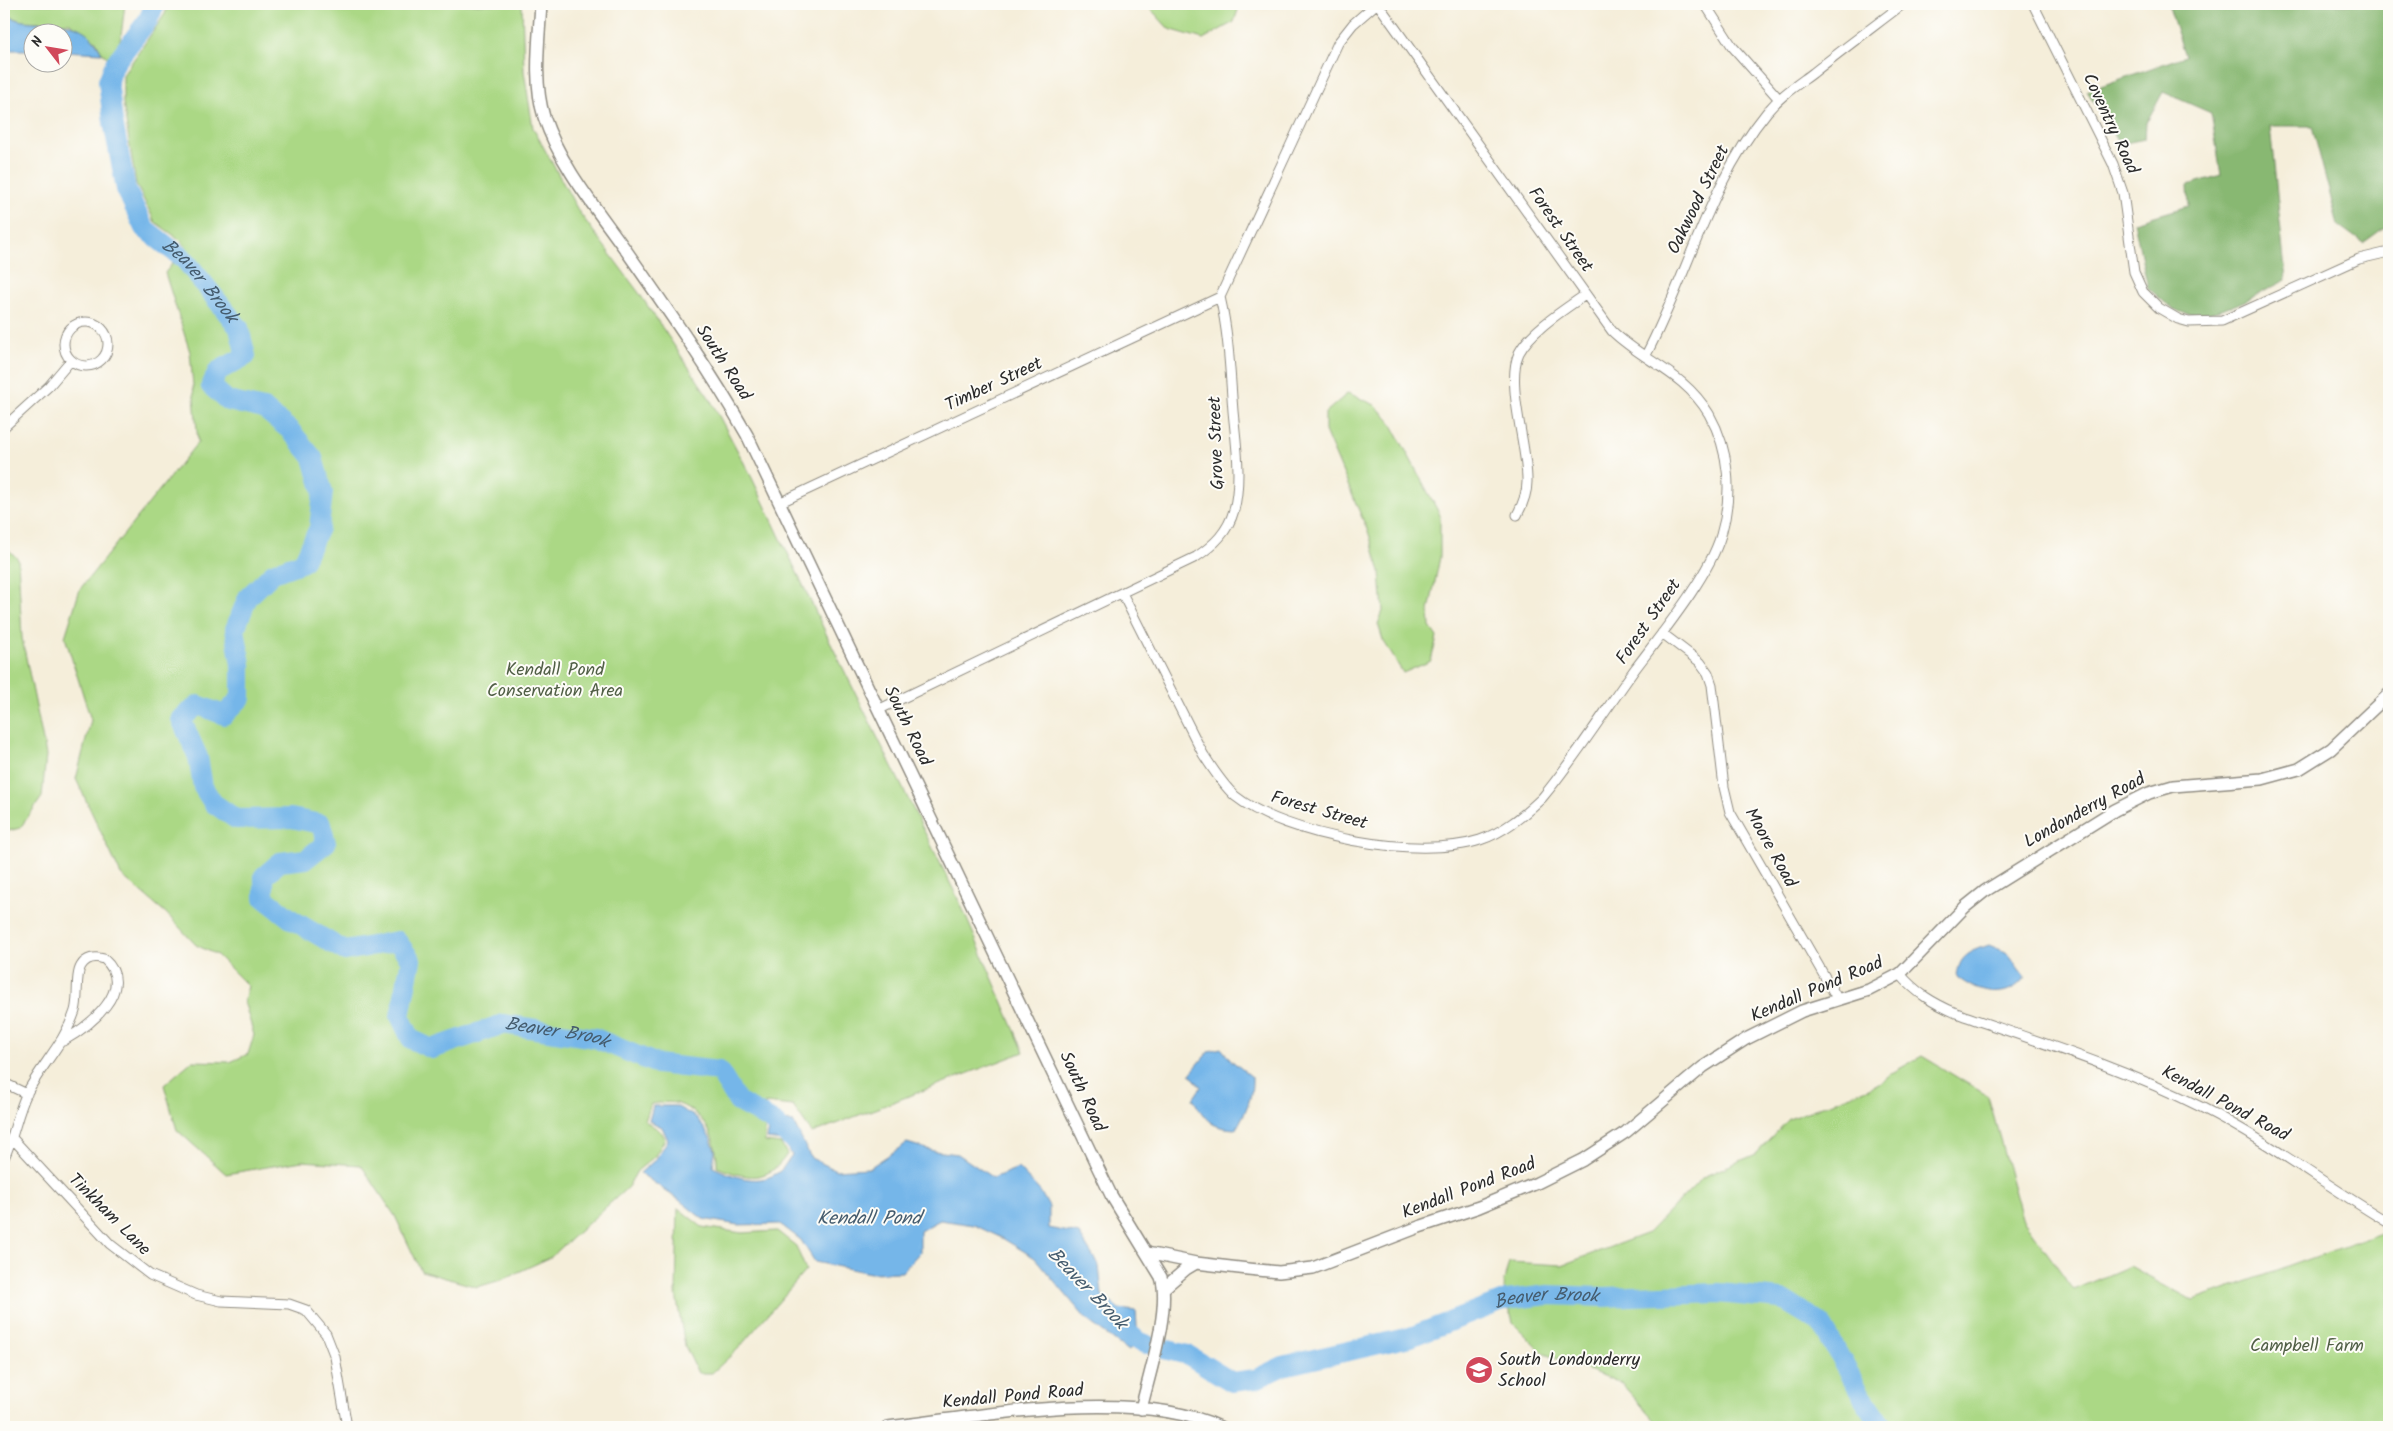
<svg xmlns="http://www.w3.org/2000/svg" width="2393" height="1431" font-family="Kalam,sans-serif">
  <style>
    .green { fill: #abd885; stroke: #6b8258 }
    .forest { fill: #88b872; stroke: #5a724e }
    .water { fill: #75b6e9; stroke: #50708a }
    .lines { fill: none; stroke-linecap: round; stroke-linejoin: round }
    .river { stroke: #75b6e9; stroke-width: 20 }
    .minor-casing { stroke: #908c82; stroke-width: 11 }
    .tertiary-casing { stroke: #908c82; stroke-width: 14 }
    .minor { stroke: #fff; stroke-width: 9 }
    .tertiary { stroke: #fff; stroke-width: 11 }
    .labels { text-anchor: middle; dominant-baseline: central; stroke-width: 4; stroke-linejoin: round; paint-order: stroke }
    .street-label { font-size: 18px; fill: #2b2b2b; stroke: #fdfcf7 }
    .park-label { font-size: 18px; fill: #515f46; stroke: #fdfcf7 }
    .poi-label { font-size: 18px; fill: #2b2b2b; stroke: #fdfcf7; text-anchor: start }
    .water-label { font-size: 19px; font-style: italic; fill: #455c6e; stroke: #fdfcf7 }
  </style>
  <rect width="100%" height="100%" fill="#fdfcf7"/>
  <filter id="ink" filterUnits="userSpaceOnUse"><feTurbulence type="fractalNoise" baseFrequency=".02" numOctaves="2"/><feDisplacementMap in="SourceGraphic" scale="10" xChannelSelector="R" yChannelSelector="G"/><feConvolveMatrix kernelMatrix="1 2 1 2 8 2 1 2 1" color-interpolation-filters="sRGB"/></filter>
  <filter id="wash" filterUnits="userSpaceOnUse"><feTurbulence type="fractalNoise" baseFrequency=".0096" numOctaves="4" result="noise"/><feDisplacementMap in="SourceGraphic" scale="20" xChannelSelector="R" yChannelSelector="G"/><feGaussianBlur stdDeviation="1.12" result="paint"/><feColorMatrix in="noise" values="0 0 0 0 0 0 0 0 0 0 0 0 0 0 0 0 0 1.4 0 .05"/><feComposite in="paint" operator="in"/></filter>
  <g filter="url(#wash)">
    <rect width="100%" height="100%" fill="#f5eeda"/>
    <path class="green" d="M4,4H125L121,36L114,62L102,53L96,41L70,23L21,21L4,14Z
      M168,4H522L524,71L533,128L579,212L639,293L710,399L752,478L832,646L961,905L1024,1052L812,1133L793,1106L765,1103V1142L781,1144L787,1154C768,1184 746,1179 717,1167C718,1140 705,1114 679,1104C671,1101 659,1103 651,1104L645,1121L659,1130L665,1139L655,1156L637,1171L628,1187L551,1257L501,1280L477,1287L421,1271L395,1216L361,1165L302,1161L226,1174L177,1130L164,1085L192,1061L230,1062L248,1054L254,1035L244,1001L248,986L217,955L196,945L166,913L121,875L76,779L91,720L65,637L80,589L198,442L190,352L165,273L186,246L179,239L155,222L136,184L123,103V75L165,14Z
      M1146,4H1240L1234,22L1203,39L1169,29Z
      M1348,393L1375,405L1390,421L1440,515V557L1429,611L1430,627L1437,637L1431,661L1403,673L1383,640L1378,624L1383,611L1380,572L1369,534L1325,431V413Z
      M4,545L18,559L22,638L46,755L42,797L20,828L4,832Z
      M1922,1056L1988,1096L2022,1218L2074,1290L2130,1266L2194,1301L2381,1233L2389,1237V1427H1661L1621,1383L1542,1352L1513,1323L1503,1284L1509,1262L1562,1265L1648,1233L1703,1177L1756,1154L1789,1119L1879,1084L1892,1073Z
      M678,1208L702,1227L742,1233L777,1231L796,1246L806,1270L738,1349L712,1373H698L685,1346L676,1294Z"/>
    <path class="forest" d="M2168,4H2389V224L2363,243L2338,225L2312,126H2270L2286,280C2258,294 2206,326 2176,310C2166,305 2157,295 2148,288L2134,222L2189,206L2188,185L2221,175L2211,113L2163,92L2146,123L2145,139L2120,144L2087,91L2185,56Z"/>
    <path class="water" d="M4,14C10,17 16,20 23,21C57,26 83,15 102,53L63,51L62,32H32V50H4Z
      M1989,945L2006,952L2025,977C2008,1001 1978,994 1957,977C1959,955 1970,952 1989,945Z
      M1221,1048L1232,1061L1252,1077C1253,1098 1246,1111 1236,1129C1211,1128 1206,1121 1193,1099L1201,1087L1190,1074L1209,1051Z
      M653,1106H676L697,1118L710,1137L715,1150L713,1167C734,1177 760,1187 780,1171C785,1167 788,1159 792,1155L782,1141L767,1139L771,1120L793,1122L811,1158L836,1170L869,1168L907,1143L934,1151L958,1154L993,1178L1018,1168L1040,1191L1049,1207V1228L1079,1234L1099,1266L1102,1295L1119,1309L1136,1311L1138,1341L1128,1351L1087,1320L1035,1258L1002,1238L974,1225L940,1220L920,1231V1252L902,1272L870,1273L815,1262L801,1240L780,1224L738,1225L703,1219L679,1200L640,1173L656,1159L668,1140L662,1127L649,1121Z"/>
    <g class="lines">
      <g class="river">
        <path id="s1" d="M155,4L148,20L115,63L108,81L113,122L126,189L144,228L185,260L239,328L246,356L218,371L211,386L228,401L264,409L291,431L313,458L323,492L319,528L303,562L273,573L248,597L235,629L241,665V698L224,715L198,705L181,719L198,757L203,787L213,803L236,819L291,818L321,824L326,843L306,859L280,862L264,876V898L291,919L345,951L397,941L411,960L400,1016L411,1039L432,1049L503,1024L595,1038L657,1064L719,1071L738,1102L771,1120L790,1138"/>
        <path d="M1117,1323L1138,1341L1146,1344"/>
        <path id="s2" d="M1164,1349L1188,1355L1232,1382L1256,1379L1283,1366L1410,1337L1506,1300L1548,1295L1604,1297L1718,1293L1781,1299L1821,1323L1860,1393L1883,1427"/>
      </g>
    </g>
  </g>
  <g filter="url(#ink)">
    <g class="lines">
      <g class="minor-casing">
        <path id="minor" d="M1705,4L1732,46L1779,99
          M2033,4L2113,164L2123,193L2134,272L2143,292L2159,308L2178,319L2189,322L2222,321L2359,259L2389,252
          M64 344a22 22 0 1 1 44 0a22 22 0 1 1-44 0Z
          M1646,355C1688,275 1709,183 1767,112C1780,96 1797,85 1813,73C1843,49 1873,27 1903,4
          M4,427L49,386L71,360
          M781,502L1220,297
          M1517,515C1523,504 1527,494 1527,482C1528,447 1505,384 1519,353C1530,331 1565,309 1585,295
          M1122,593L1203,754C1212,768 1222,784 1235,796C1285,836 1419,860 1480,840C1504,832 1523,816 1542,798C1576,757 1604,712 1635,669C1662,633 1709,576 1721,535C1733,495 1730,451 1709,414C1684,372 1644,362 1612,331L1378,4
          M1662,633L1700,662L1708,673L1712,685L1724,787L1730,812L1837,998
          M880,709L1196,557C1214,545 1228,532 1234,510C1242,479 1236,443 1233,411C1230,373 1229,335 1220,297L1338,43L1353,24L1376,4
          M1900,974C1916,993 1933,1003 1956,1013C2039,1042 2123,1068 2203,1108C2268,1141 2327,1186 2389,1223
          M4,1083L27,1094
          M13,1139L110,1244L150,1275L196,1295L221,1301L289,1304L306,1310L326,1334L335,1357L347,1427
          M4,1158C14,1137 17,1113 27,1093C42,1064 64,1044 75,1011C79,998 75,976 81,966C86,958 95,956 104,959C138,989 88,1027 63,1041"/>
      </g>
      <g class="tertiary-casing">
        <path id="tertiary" d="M541,4C539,40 533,81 544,117C560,165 595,207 625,249C667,309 710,370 747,435L1111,1195L1161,1277C1171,1308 1149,1375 1141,1409
          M1147,1253L1196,1263L1248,1269L1279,1272L1313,1268L1419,1227L1479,1207L1537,1183L1583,1160L1626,1132L1703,1067L1746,1039L1802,1011L1869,990L1900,974L1965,907L1985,891L2115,810L2149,793L2173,786L2262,779L2299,769L2331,749L2389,694
          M1164,1288L1186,1269L1196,1263
          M888,1427C982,1416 1133,1387 1220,1427"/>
      </g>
      <use href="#minor" class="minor"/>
      <use href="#tertiary" class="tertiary"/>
    </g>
  </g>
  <defs>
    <g id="school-disc" transform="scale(1.4375)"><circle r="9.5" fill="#d1495b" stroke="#fdfcf7"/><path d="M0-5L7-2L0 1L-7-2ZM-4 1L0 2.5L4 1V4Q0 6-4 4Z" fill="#fff"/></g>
  </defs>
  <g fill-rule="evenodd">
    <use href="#school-disc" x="1479" y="1370"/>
  </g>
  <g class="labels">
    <g class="street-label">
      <text transform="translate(2110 124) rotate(65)">Coventry Road</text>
      <text transform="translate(1699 200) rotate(-64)">Oakwood Street</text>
      <text transform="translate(1560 230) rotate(55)">Forest Street</text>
      <text transform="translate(723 363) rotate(57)">South Road</text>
      <text transform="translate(994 385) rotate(-25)">Timber Street</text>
      <text transform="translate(1217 443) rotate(-92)">Grove Street</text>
      <text transform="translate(1649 622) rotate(-55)">Forest Street</text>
      <text transform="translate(907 726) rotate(64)">South Road</text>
      <text transform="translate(1319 811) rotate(16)">Forest Street</text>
      <text transform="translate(2085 811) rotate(-29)">Londonderry Road</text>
      <text transform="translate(1770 848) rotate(61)">Moore Road</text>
      <text transform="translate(1817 990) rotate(-23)">Kendall Pond Road</text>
      <text transform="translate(1082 1092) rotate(65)">South Road</text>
      <text transform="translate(2225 1104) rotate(28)">Kendall Pond Road</text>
      <text transform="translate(1469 1189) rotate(-21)">Kendall Pond Road</text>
      <text transform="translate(109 1215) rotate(45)">Tinkham Lane</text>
      <text transform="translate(1013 1397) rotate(-5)">Kendall Pond Road</text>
    </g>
    <g class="park-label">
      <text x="555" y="670">Kendall Pond<tspan x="555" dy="21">Conservation Area</tspan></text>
      <text x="2307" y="1346">Campbell Farm</text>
    </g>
    <g class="poi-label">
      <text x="1498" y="1360">South Londonderry<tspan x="1498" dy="21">School</tspan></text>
    </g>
    <g class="water-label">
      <text stroke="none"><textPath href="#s1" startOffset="321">Beaver Brook</textPath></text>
      <text stroke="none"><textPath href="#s1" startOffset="1671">Beaver Brook</textPath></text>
      <text x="869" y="1219">Kendall Pond</text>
      <text transform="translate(1087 1289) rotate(46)">Beaver Brook</text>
      <text stroke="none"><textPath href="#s2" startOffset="404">Beaver Brook</textPath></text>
    </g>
  </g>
  <rect width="2393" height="1431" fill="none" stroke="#fdfcf7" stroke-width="20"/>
  <g transform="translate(48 48) rotate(301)"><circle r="24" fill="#fdfcf7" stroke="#a9a8a5"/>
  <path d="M0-4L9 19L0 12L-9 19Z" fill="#d1495b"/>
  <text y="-8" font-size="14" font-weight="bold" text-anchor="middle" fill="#2b2b2b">N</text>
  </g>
</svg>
